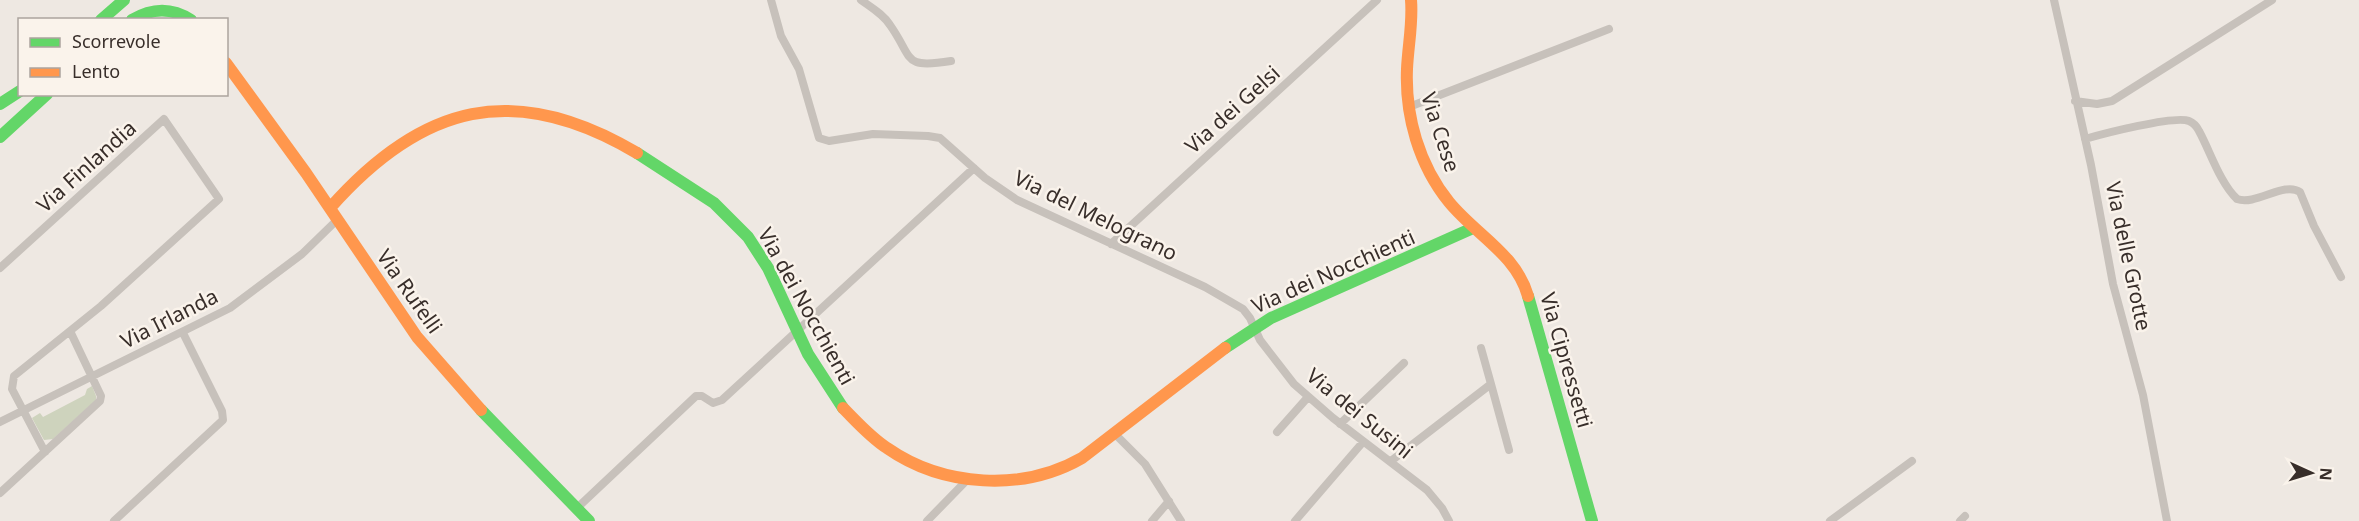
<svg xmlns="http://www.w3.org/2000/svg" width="2359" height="521" font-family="'Noto Sans',sans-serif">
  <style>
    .green { fill: #ced3bd }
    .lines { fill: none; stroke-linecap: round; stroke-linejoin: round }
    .street { stroke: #c7c1bb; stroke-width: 8 }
    .fast { stroke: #63d668; stroke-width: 12 }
    .slow { stroke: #ff974d; stroke-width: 12 }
    .labels { text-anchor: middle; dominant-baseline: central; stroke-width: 5; stroke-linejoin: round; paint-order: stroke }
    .street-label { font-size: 21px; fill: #382e2a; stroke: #faf3eb }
  </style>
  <rect width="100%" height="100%" fill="#eee8e2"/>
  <path class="green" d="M92,386L96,396V400L53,439L44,440L32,418L40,413L43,417L85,395L87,389Z"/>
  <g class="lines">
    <path class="street" d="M771,0L781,36L799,69L819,138L829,141L873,134L928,136L940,138L985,178L1017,200L1205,287L1243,309L1250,318L1260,340L1294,384L1333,418L1427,490L1442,508L1449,521
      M861,0C872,8 883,14 890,25C914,59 902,69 951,61
      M2054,0L2091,165L2113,284L2143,395L2167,521
      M2075,101L2097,104L2112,101L2272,0
      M1409,107L1609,29
      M2085,139C2102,134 2175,115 2189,121C2194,123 2197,127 2199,131C2210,151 2220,183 2237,199C2256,206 2284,181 2300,192L2314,226L2341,277
      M1111,244L1377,0
      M0,268L164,119L219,199L101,306L14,376L12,389L45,452
      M1481,348L1491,384
      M0,422L230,308L302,254L337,220
      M1340,424L1404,363
      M1277,432L1308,397
      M1115,434L1145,464L1181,521
      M1391,461L1491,384L1509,450
      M0,493L100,401L101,396L70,331
      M576,509L696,396H702L713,403L722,400L974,168
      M114,521L223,420L222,411L183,333
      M927,521L968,479
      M1152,521L1169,501
      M1295,521L1363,442
      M1830,521L1912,461
      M1960,521L1965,516"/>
    <path class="fast" d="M101,20L124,0
      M132,20C152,8 171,7 191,20
      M0,104L20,91
      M0,137L47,94
      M637,153L714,203L748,237L768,268L808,354L843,408
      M1528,296L1592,521
      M1225,348L1271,318L1473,228
      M481,410L589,521"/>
    <path class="slow" d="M1411,0C1413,23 1408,46 1407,69C1405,116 1419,165 1449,202C1476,235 1516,254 1528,296
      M226,63L306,173L417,337L481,410
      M330,208C422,104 514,80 637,153
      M843,408C857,422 870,437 887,448C943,487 1023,492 1082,458L1225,348"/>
  </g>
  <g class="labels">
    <g class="street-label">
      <text transform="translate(1232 109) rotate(-42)">Via dei Gelsi</text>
      <text transform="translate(1441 132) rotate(72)">Via Cese</text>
      <text transform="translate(86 166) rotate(-42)">Via Finlandia</text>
      <text transform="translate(1096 215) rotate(26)">Via del Melograno</text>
      <text transform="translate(2129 256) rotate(78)">Via delle Grotte</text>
      <text transform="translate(1333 271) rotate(-24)">Via dei Nocchienti</text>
      <text transform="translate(410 291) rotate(55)">Via Rufelli</text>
      <text transform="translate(807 306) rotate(61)">Via dei Nocchienti</text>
      <text transform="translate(169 318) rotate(-27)">Via Irlanda</text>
      <text transform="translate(1567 360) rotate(74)">Via Cipressetti</text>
      <text transform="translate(1360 413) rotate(39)">Via dei Susini</text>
    </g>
  </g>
  <rect x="18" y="18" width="210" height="78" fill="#faf3eb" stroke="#aca49e" stroke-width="1.5"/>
  <rect x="30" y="38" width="30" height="9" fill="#63d668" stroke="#aca49e" stroke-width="1.5"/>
  <text x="72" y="48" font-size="18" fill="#382e2a">Scorrevole</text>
  <rect x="30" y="68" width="30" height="9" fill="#ff974d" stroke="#aca49e" stroke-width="1.5"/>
  <text x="72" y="78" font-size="18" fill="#382e2a">Lento</text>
  <g transform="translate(2311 473) rotate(94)" stroke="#faf3eb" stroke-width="4.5" paint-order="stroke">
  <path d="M0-4.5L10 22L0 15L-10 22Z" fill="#382e2a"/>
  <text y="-9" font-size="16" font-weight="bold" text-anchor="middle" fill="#382e2a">N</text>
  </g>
</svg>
